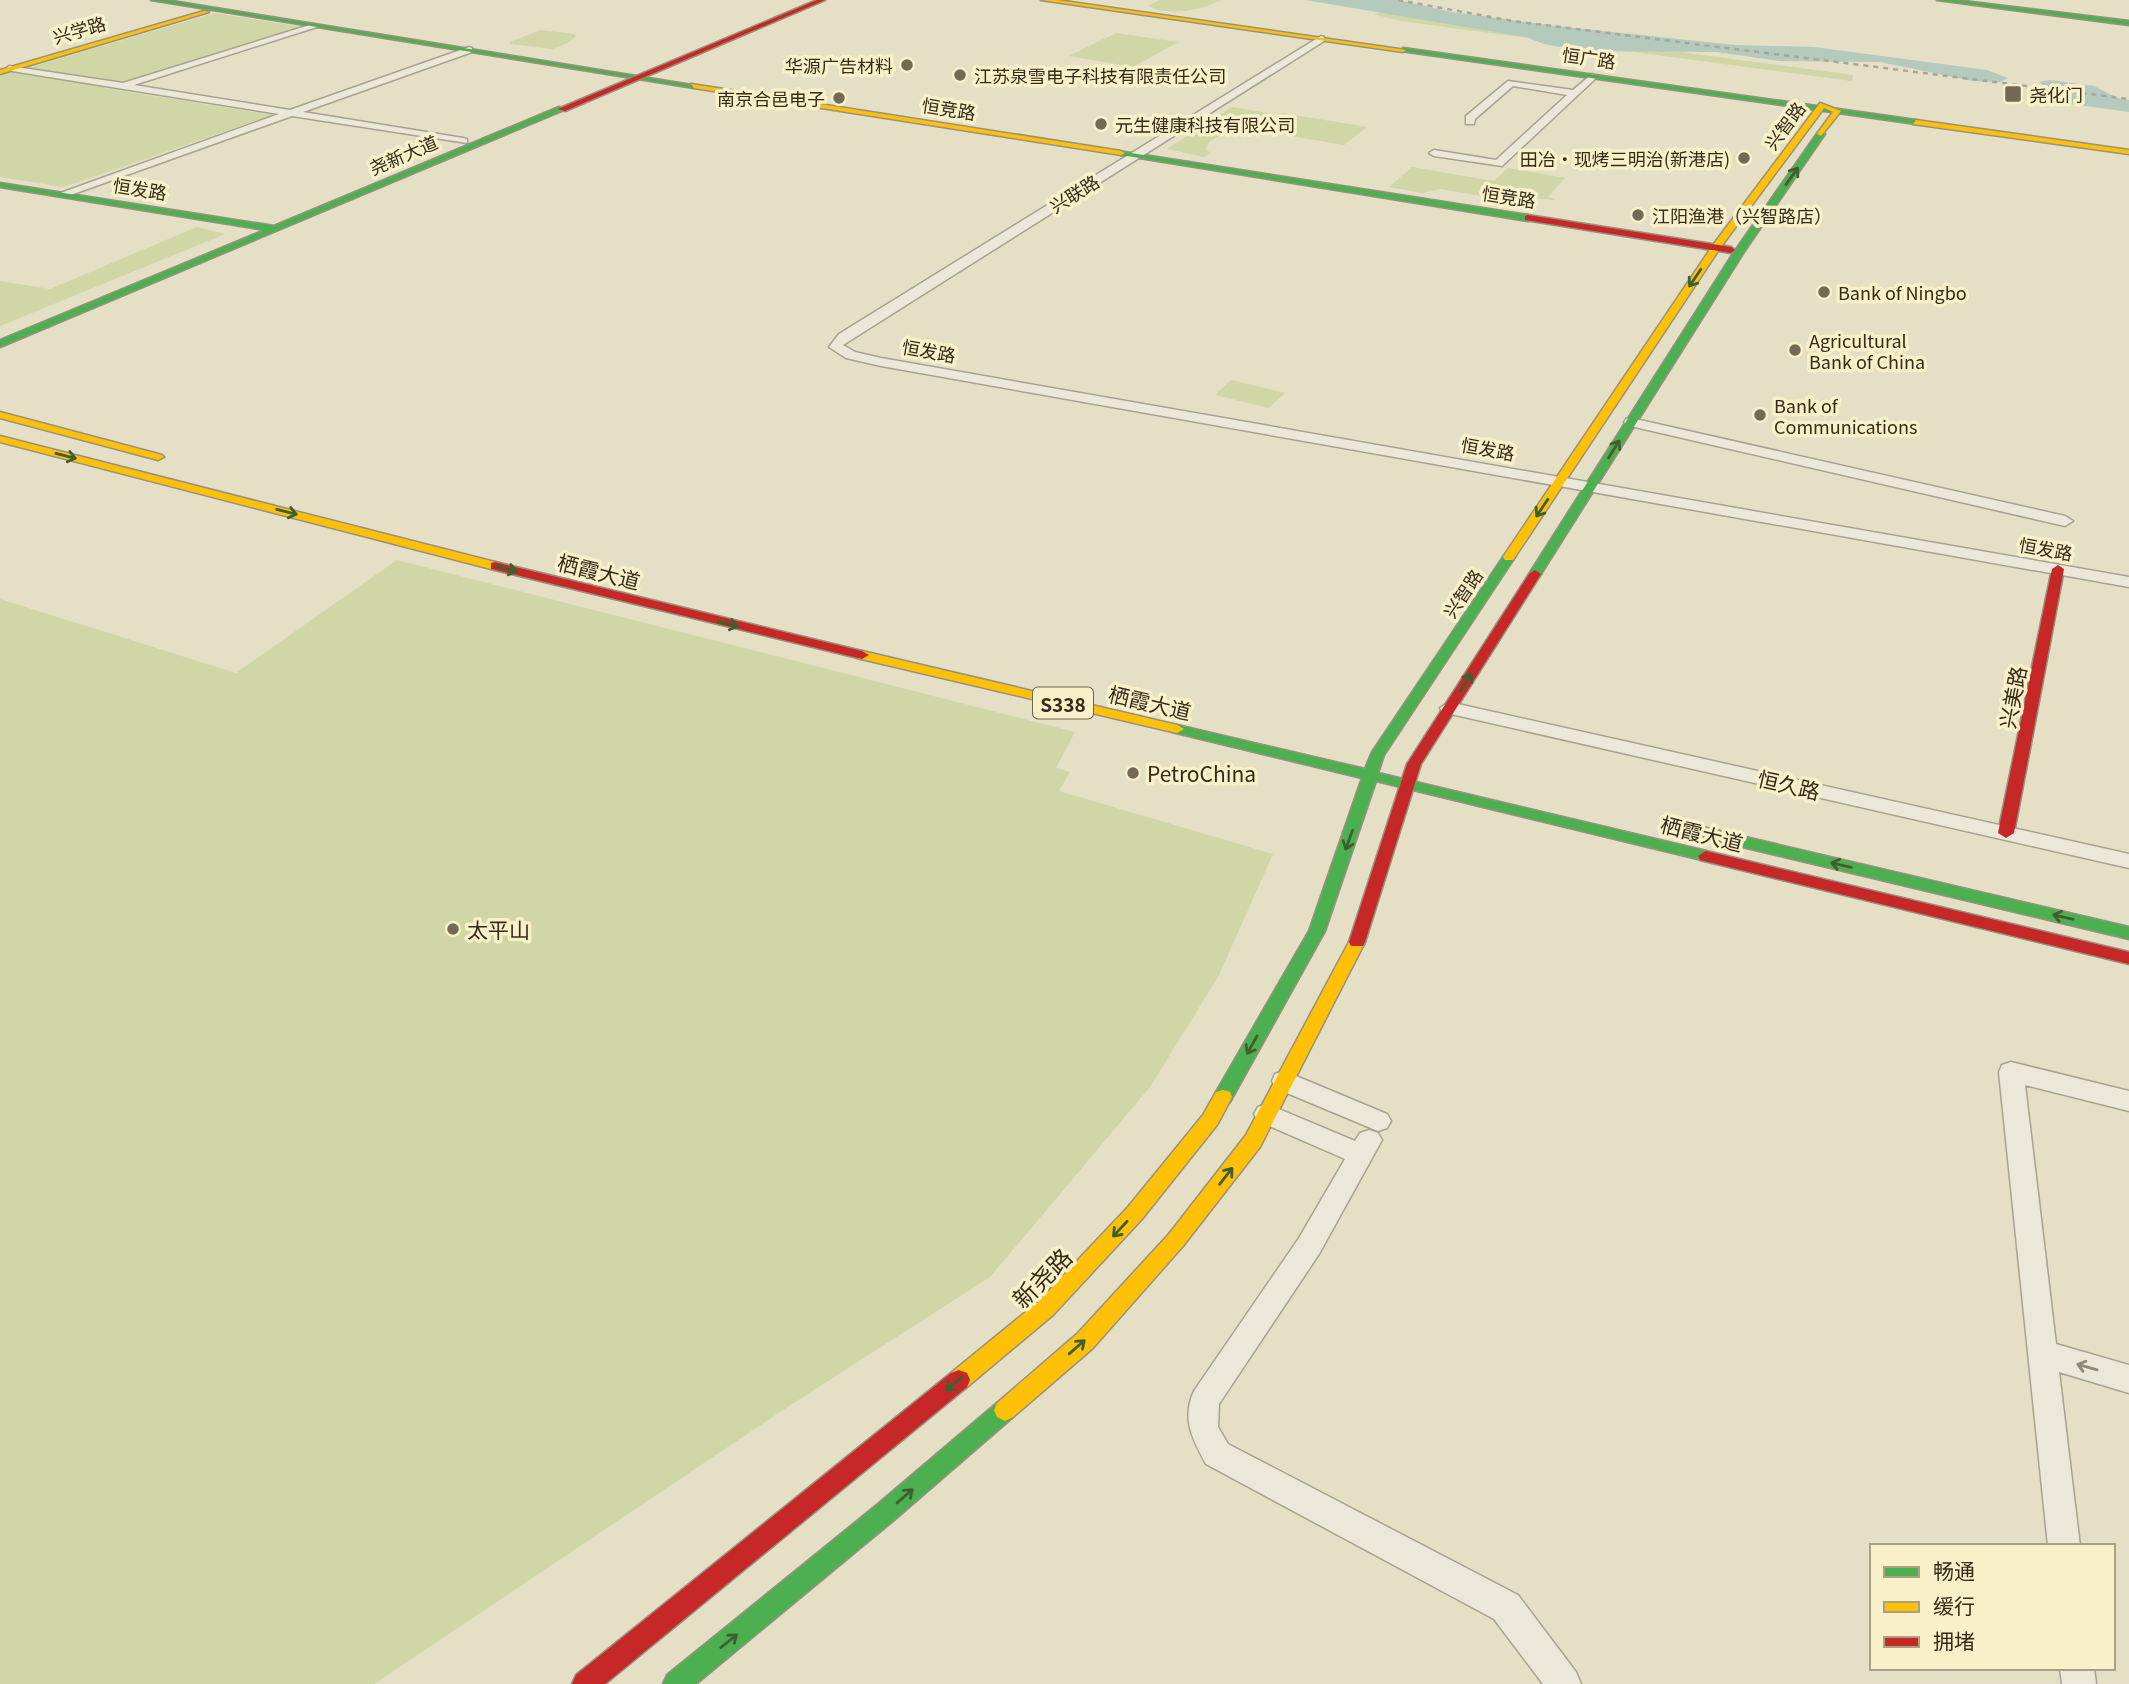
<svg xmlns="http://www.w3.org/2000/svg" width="2129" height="1684" font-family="Georgia,'Noto Sans SC',serif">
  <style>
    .green { fill: #d0d6a6 }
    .water { fill: #b3cabd }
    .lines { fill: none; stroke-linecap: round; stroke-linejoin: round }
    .street-casing { stroke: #a8a290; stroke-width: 3 }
    .fast-casing { stroke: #989180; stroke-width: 3 }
    .slow-casing { stroke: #989180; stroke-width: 3 }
    .jam-casing { stroke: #989180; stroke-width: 3 }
    .street { fill: #ebe8d9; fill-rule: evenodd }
    .fast { fill: #4caf50; fill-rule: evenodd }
    .slow { fill: #ffc107; fill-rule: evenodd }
    .jam { fill: #c62828; fill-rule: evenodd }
    .rail { stroke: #aaa699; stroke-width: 2.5; stroke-dasharray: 5 5; stroke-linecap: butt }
    .oneway { stroke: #3f5f2f }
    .oneway2 { stroke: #908979 }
    .poi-dot { fill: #736955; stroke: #f8f0c8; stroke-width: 2.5 }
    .labels { text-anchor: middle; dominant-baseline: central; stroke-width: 7; stroke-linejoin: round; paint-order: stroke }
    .far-street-label { font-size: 18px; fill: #362a19; stroke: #f8f0c8 }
    .far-poi-label { font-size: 18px; fill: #362a19; stroke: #f8f0c8; text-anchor: start }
    .shield { fill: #f8f0c8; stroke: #70654e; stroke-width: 2 }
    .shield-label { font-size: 19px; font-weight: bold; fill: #362a19 }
    .street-label { font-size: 21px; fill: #362a19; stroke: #f8f0c8 }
    .poi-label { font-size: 21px; fill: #362a19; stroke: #f8f0c8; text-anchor: start }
    .near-street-label { font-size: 24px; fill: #362a19; stroke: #f8f0c8 }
  </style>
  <rect width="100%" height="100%" fill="#e4dfc5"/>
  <path class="green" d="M1159,0H1222C1200,10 1172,17 1148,6Z
    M1381,12L1433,19L1853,75L1852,81L1401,21L1373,14Z
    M215,13L301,27L104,88L272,115L64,187L0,177V76Z
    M540,30L574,34L576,36L568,43L552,49L510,44V42Z
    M1116,33L1178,42L1133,67L1069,56Z
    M1232,107L1268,113L1249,126L1240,124L1209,142L1205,149L1211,153L1204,157L1167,149Z
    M1282,113L1367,127L1344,145L1257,130Z
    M1412,167L1494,181L1508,168L1565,178L1548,197L1555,199L1553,200L1497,194L1493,198L1441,189L1423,193L1389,187Z
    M197,227L225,234L0,326V281L50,289Z
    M1231,380L1285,393L1269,408L1215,395Z
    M397,560L1075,732L1056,768L1070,772L1059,791L1273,854L1218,977L1150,1087L990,1277L789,1406L374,1684H0V599L236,673Z"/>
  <path class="water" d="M1305,0H1398L1452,12L1556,26L1735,45L1814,47L1987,70L2008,78L2000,82L1973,81L1880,62L1779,61L1717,52L1582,51L1544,44L1526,37Z
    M2050,80L2094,86L2117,98L2129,100V112L2071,104L2039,82Z"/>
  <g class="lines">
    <g class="street-casing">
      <path id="street" d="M313,24L320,26L134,85L290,110L469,47L472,48V52L303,112L463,138L467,139V143L292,116L65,197L55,195L279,114L12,71L7,68L9,66L123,83Z
        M1321,36L1324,37V41L843,345L855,352L881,358L2129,577V587L881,366L846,358L829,347L839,334Z
        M1592,74L1597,77L1595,79L1502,166L1434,156L1429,153L1434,150L1496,160L1567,95L1513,86L1475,119L1474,124H1466V116L1508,81L1573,90Z
        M1631,418L2065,516L2073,521L2065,526L1626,425L1624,422L1626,419Z
        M1449,702L2129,854V868L1442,712L1440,708Z
        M2011,1062L2129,1091V1111L2025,1085L2056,1344L2129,1365V1393L2059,1372L2080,1546H2048L1999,1072L2002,1065Z
        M1284,1071L1387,1114L1391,1121L1387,1128L1378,1131L1275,1088L1272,1081L1275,1074Z
        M1267,1104L1355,1141L1360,1133L1369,1130L1378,1133L1382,1140L1319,1254L1219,1404L1218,1427L1228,1444L1518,1595L1576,1672L1581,1684H1543L1494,1619L1206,1464C1193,1440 1181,1419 1194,1391L1299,1238L1345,1159L1258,1121L1254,1114L1258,1107Z
        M2060,1668H2094L2096,1684H2062Z"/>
    </g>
    <g class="fast-casing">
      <path id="fast" d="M151,0H166L698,86L694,88Z
        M1937,0H1955L2129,21V25Z
        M1403,48L1916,120L1920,122L1916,124L1401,51Z
        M559,107L566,109L0,347V340L265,230L0,187V183L274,226Z
        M1818,132L1825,134L1744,252L1541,574L1539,577H1531L1529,574L1734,252Z
        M1118,151L1528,215L1532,218L1528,221L1121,155Z
        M1509,553L1515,557L1384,755L1378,773L1706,851L1714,856L1706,861L1376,781L1325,931L1230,1102L1223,1104L1216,1102L1214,1097L1216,1092L1309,931L1362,778L1172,732L1170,729L1177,725L1365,769L1372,752L1505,554Z
        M1694,825L2129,927V939L1688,834L1686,830Z
        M1005,1399L1013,1403L1016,1410L1013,1417L894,1520L696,1684H663L667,1675L878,1504L997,1403Z"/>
    </g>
    <g class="slow-casing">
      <path id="slow" d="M1041,0H1057L1406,50L1403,52Z
        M204,11L209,12L0,74V70Z
        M691,84L1121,151L1125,153L1121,155L694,88Z
        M1820,103L1841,111L1821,136L1817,134L1833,112L1824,108L1720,248L1513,560H1505L1503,557L1713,245Z
        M1916,120L2129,150V154L1913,124Z
        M0,412L162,455L164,457L158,460L0,418Z
        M0,436L499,563L501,566L495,570L0,442Z
        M862,651L1177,725L1184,729L1177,733L857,658L855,655L857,652Z
        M1357,936L1363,938L1365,942L1260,1147L1183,1246L1093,1348L1013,1417L1005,1421L997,1417L994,1410L997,1403L1077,1334L1169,1234L1246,1135L1349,942L1351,938Z
        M1223,1090L1230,1092L1232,1097L1217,1125L1142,1219L1053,1315L967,1387L959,1390L951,1387L948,1380L951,1373L1039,1301L1128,1207L1203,1115L1216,1092Z"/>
    </g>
    <g class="jam-casing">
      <path id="jam" d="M817,0H825L565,111L558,109Z
        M1528,215L1731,247L1735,250L1731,253L1525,220V216Z
        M495,562L862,651L869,655L862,659L491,569V563Z
        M2058,565L2064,569L2014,833L2006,838L1998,833L2052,569Z
        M1535,570L1541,574L1421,764L1365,942L1363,946H1351L1349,942L1407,764L1529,574Z
        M1706,851L2129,952V964L1700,860L1698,856Z
        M959,1370L967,1373L970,1380L967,1387L605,1684H572L576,1675L951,1373Z"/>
    </g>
    <use href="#street" class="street"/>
    <use href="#fast" class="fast"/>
    <use href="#slow" class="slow"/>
    <use href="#jam" class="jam"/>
    <path class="rail" d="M1398,0L1513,21L2129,99"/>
  </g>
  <defs><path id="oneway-shaft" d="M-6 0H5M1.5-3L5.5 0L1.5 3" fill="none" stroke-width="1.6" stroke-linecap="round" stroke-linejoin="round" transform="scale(1.75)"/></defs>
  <g class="oneway">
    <use href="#oneway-shaft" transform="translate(1792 176) rotate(-55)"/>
    <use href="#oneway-shaft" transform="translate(1695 278) rotate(124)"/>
    <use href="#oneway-shaft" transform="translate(1614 449) rotate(-58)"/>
    <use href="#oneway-shaft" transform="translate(66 456) rotate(14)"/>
    <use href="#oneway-shaft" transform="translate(1542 508) rotate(124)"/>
    <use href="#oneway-shaft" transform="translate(287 512) rotate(14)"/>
    <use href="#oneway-shaft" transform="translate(507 569) rotate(14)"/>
    <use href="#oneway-shaft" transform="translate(728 624) rotate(13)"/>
    <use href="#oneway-shaft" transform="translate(1466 682) rotate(-58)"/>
    <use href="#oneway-shaft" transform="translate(1349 840) rotate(110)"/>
    <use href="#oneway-shaft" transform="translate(1841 865) rotate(-167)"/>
    <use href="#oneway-shaft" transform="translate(2063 917) rotate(-167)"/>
    <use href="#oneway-shaft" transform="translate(1252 1045) rotate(119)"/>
    <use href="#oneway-shaft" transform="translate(1226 1176) rotate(-52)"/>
    <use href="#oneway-shaft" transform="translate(1120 1229) rotate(133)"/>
    <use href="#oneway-shaft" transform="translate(1077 1347) rotate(-41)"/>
    <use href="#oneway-shaft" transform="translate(954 1384) rotate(140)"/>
    <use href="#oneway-shaft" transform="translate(905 1496) rotate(-41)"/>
    <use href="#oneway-shaft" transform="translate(729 1641) rotate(-39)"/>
  </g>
  <use class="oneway2" href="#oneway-shaft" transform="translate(2087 1367) rotate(-164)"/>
  <g class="poi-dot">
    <circle cx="907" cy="65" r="7"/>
    <circle cx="960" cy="75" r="7"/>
    <rect x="2004" y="85" width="18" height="18" rx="3.5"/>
    <circle cx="839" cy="98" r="7"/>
    <circle cx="1101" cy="124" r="7"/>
    <circle cx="1744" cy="158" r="7"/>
    <circle cx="1638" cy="215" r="7"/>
    <circle cx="1824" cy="292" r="7"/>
    <circle cx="1795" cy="350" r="7"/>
    <circle cx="1760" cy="415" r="7"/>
    <circle cx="1133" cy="773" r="7"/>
    <circle cx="453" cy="929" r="7"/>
  </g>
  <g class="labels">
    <g class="far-street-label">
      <text transform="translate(79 29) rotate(-16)">兴学路</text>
      <text transform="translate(1589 57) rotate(8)">恒广路</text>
      <text transform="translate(949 108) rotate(9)">恒竞路</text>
      <text transform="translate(1784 125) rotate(-53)">兴智路</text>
      <text transform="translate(403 154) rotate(-23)">尧新大道</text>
      <text transform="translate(140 188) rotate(9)">恒发路</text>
      <text transform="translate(1074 193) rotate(-32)">兴联路</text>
      <text transform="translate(1509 196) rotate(9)">恒竞路</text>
      <text transform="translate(929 350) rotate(10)">恒发路</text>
      <text transform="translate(1488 448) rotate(10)">恒发路</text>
      <text transform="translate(2046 548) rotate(10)">恒发路</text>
      <text transform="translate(1462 593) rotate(-56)">兴智路</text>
    </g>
    <g class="far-poi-label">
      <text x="893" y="65" text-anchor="end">华源广告材料</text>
      <text x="974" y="75">江苏泉雪电子科技有限责任公司</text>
      <text x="2029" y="94">尧化门</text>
      <text x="825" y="98" text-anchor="end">南京合邑电子</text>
      <text x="1115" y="124">元生健康科技有限公司</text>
      <text x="1730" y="158" text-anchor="end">田冶·现烤三明治(新港店)</text>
      <text x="1652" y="215">江阳渔港（兴智路店）</text>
      <text x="1838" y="292">Bank of Ningbo</text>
      <text x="1809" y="340">Agricultural<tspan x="1809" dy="21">Bank of China</tspan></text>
      <text x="1774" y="405">Bank of<tspan x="1774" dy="21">Communications</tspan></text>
    </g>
    <rect class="shield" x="1033" y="687.5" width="60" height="31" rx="5"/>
    <g class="shield-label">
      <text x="1063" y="703">S338</text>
    </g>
    <g class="street-label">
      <text transform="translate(599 571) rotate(14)">栖霞大道</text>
      <text transform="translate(2012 697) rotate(-79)">兴美路</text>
      <text transform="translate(1150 702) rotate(13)">栖霞大道</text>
      <text transform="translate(1789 784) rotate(13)">恒久路</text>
      <text transform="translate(1702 833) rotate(14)">栖霞大道</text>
    </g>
    <g class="poi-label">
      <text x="1147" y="773">PetroChina</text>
      <text x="467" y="929">太平山</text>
    </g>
    <g class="near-street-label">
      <text transform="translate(1041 1277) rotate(-45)">新尧路</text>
    </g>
  </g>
  <rect x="1870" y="1544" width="245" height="126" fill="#f8f0c8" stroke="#aaa182" stroke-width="2"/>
  <rect x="1884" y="1567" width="35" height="10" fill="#4caf50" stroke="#aaa182" stroke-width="2"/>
  <text x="1933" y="1579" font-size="21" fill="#362a19">畅通</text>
  <rect x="1884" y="1602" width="35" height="10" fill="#ffc107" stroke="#aaa182" stroke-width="2"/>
  <text x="1933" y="1614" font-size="21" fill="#362a19">缓行</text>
  <rect x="1884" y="1637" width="35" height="10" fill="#c62828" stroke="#aaa182" stroke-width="2"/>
  <text x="1933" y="1649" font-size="21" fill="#362a19">拥堵</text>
</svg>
